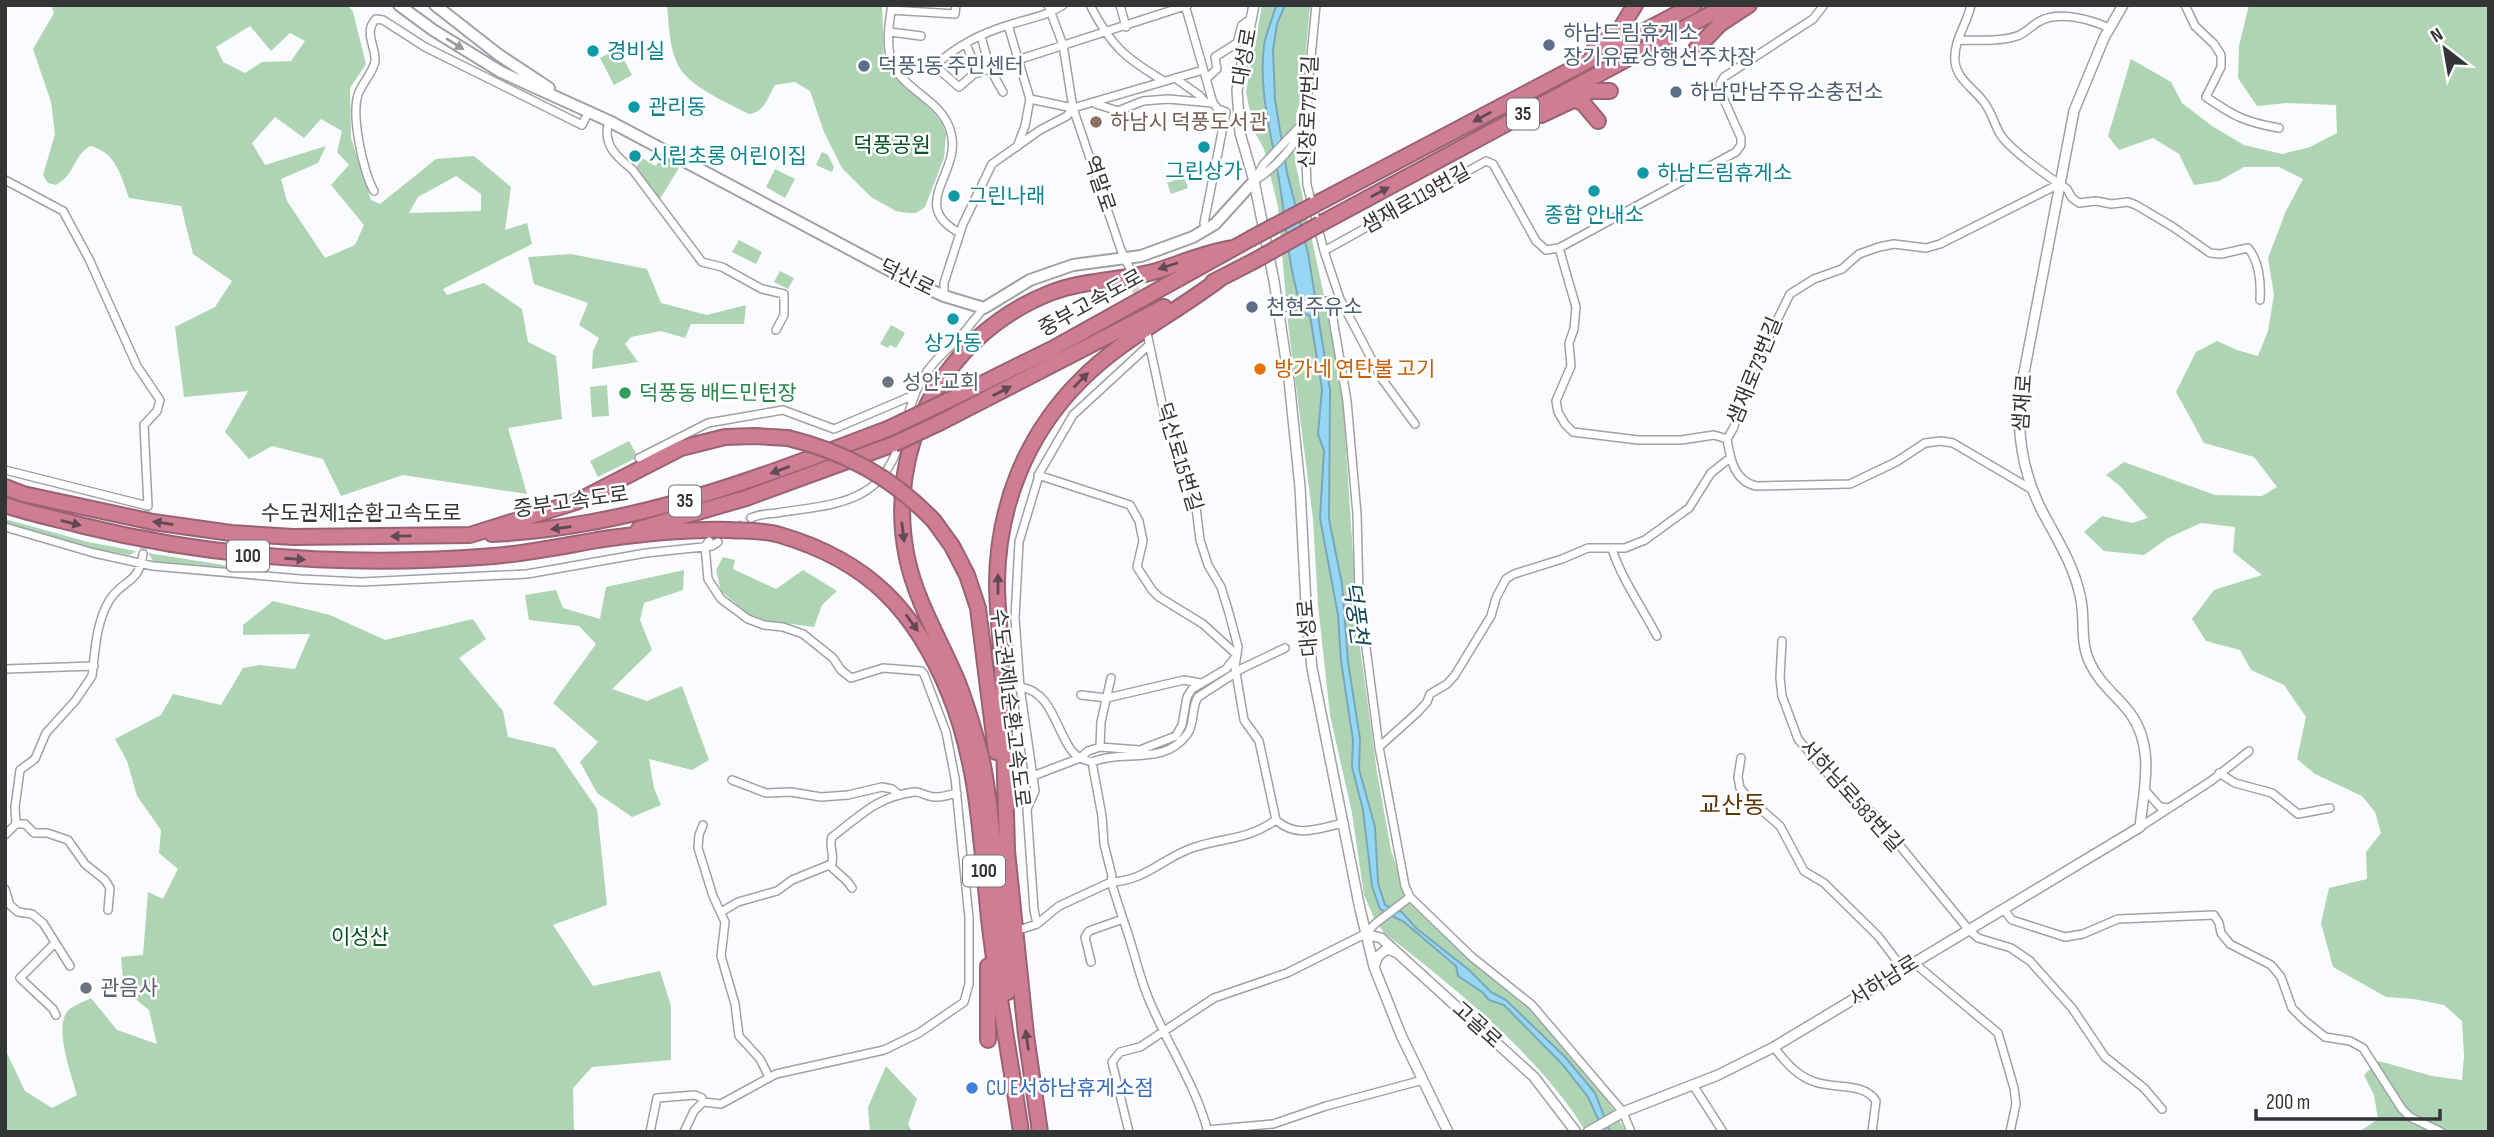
<svg xmlns="http://www.w3.org/2000/svg" width="2494" height="1137" font-family="'Sofia Sans Condensed','Noto Sans KR',sans-serif">
  <style>
    .green { fill: #aed4b3; fill-rule: evenodd }
    .water { fill: #96d8f3; stroke: #79a7bb; stroke-width: 2 }
    .lines { fill: none; stroke-linecap: round; stroke-linejoin: round }
    .minor-tunnel { stroke: #d2d3d6; stroke-width: 7; stroke-dasharray: 7 3.5; stroke-linecap: butt }
    .minor-casing { stroke: #a0a1a7; stroke-width: 10 }
    .tertiary-casing { stroke: #a0a1a7; stroke-width: 12 }
    .secondary-casing { stroke: #a0a1a7; stroke-width: 14 }
    .motorway-casing { stroke: #996374; stroke-width: 18 }
    .minor { stroke: #fff; stroke-width: 7 }
    .tertiary { stroke: #fff; stroke-width: 9 }
    .secondary { stroke: #fff; stroke-width: 10 }
    .motorway { stroke: #cf7c95; stroke-width: 14 }
    .motorway-bridge-casing { stroke: #996374; stroke-width: 18; stroke-linecap: butt }
    .motorway-bridge { stroke: #cf7c95; stroke-width: 14 }
    .oneway { fill: #9a9a9b }
    .oneway2 { fill: #624a53 }
    .service-dot { fill: #5c6f8a; stroke: #fff; stroke-width: 2.5 }
    .culture-dot { fill: #0f9aa8; stroke: #fff; stroke-width: 2.5 }
    .education-dot { fill: #8d6e63; stroke: #fff; stroke-width: 2.5 }
    .food-dot { fill: #e8710a; stroke: #fff; stroke-width: 2.5 }
    .worship-dot { fill: #6b7280; stroke: #fff; stroke-width: 2.5 }
    .leisure-dot { fill: #2e9e5b; stroke: #fff; stroke-width: 2.5 }
    .shop-dot { fill: #3f7fe0; stroke: #fff; stroke-width: 2.5 }
    .labels { text-anchor: middle; dominant-baseline: central; stroke-width: 5; stroke-linejoin: round; paint-order: stroke }
    .shield { fill: #fff; stroke: #717273; stroke-width: 2 }
    .shield-label { font-size: 19px; font-weight: bold; fill: #343537 }
    .service-label { font-size: 21px; fill: #4e5e75; stroke: #fff; text-anchor: start }
    .culture-label { font-size: 21px; fill: #0d838f; stroke: #fff; text-anchor: start }
    .street-label { font-size: 21px; fill: #343537; stroke: #fff }
    .education-label { font-size: 21px; fill: #785e54; stroke: #fff; text-anchor: start }
    .park-label { font-size: 21px; fill: #045221; stroke: #fff }
    .food-label { font-size: 21px; fill: #c56008; stroke: #fff; text-anchor: start }
    .worship-label { font-size: 21px; fill: #5b616d; stroke: #fff; text-anchor: start }
    .leisure-label { font-size: 21px; fill: #27864d; stroke: #fff; text-anchor: start }
    .shop-label { font-size: 21px; fill: #366cbe; stroke: #fff; text-anchor: start }
    .water-label { font-size: 23px; font-style: italic; fill: #11485b; stroke: #fff }
    .quarter-label { font-size: 24px; fill: #5e3706; stroke: #fff }
  </style>
  <rect width="100%" height="100%" fill="#fafbfe"/>
  <path class="green" d="M51,5H348L353,12L366,64L350,88L351,138L371,200L380,204L436,159L474,156L511,187L505,230L527,223L532,244L443,289L447,295L484,283L522,309L528,342L556,356L562,419L508,428L527,494L403,475L341,496L323,459L272,446L249,459L225,432L248,391L184,397L175,327L215,307L232,281L193,254L181,206L129,198C121,176 116,152 90,146C72,157 76,174 56,185L48,183L43,175L55,134L51,102L33,49L54,13ZM250,26L271,51L290,33L305,41L291,61L262,62L245,73L223,62L216,47ZM275,117L304,138L321,119L342,131L337,152L349,165L331,185L364,225L355,245L325,258L287,201L281,179L318,163L326,146L265,165L252,143ZM456,176L481,194V211L409,213L418,197Z
    M667,5H882L884,59L889,71L933,112L942,123L946,134L944,158L925,207L916,213H908L896,211L871,197L842,168L824,132L810,91L795,82L775,85C768,97 764,113 749,114C728,103 689,87 678,65C669,47 669,25 667,5Z
    M1262,5H1310L1302,97L1296,114L1295,161L1332,333L1343,402L1354,571L1353,596L1377,772L1391,850L1405,895L1411,905L1469,959L1532,1009L1605,1095L1626,1132H1586C1543,1059 1452,985 1384,933L1374,918L1364,895L1352,813L1330,715L1318,605L1313,519L1288,323L1278,207L1264,149L1254,131L1246,92Z
    M2249,5H2489V1132H2359L2378,1119L2374,1095L2364,1075L2379,1061L2432,1076L2462,1080L2464,1056L2462,1021L2444,1005L2414,999L2386,997L2333,967L2321,923L2329,888L2367,879L2366,852L2381,833L2375,812L2362,796L2315,774L2297,759L2306,717L2284,685L2251,670L2240,650L2206,641L2192,619L2214,590L2262,575L2233,552L2235,527L2201,523L2168,538L2144,555L2104,551L2084,532L2102,516L2132,523L2148,518L2120,486L2106,475L2124,462L2215,495L2262,496L2277,487L2254,457L2204,443L2176,392L2196,352L2217,341L2237,350L2258,356L2268,331L2274,295L2268,258L2286,211L2303,179L2279,167H2244L2219,181L2194,185L2179,154L2153,138L2119,150L2108,136L2131,59L2171,82L2182,103L2212,126L2244,145L2282,154L2310,147L2337,133L2336,105L2287,103L2257,106L2238,78L2239,46Z
    M618,49L632,75L614,85L600,58Z
    M822,152L828,155L834,167L832,172L816,165Z
    M661,156L680,166L660,199L636,168L642,158L656,166Z
    M775,169L795,179L785,198L766,187Z
    M1184,177L1188,188L1171,194L1167,183Z
    M739,240L762,252L756,264L732,252Z
    M571,254L647,269L661,303L707,315L746,305L744,324H691L685,338L661,331L631,337L625,344L638,362L592,369L593,351L599,338L579,325L588,303L534,284L528,257Z
    M780,271L794,278L788,289L774,282Z
    M891,325L905,333L896,348L890,345L888,348L880,344Z
    M607,385L609,416L592,417L590,387Z
    M629,441L638,457L598,477L590,461Z
    M5,519L88,542L136,551L130,555L87,548L5,524Z
    M148,553L267,572L163,564L154,562Z
    M723,557L735,560L733,569L776,589L803,570L837,591L822,605L814,627L754,619L721,591L716,570Z
    M684,570L683,590L644,603L640,620L652,650L612,689L647,701L682,686L709,760L692,770L649,759L654,788L661,805L632,817L597,793L580,762L598,742L553,703L596,644L579,626L529,620L525,595L556,590L563,608L600,619L606,587Z
    M273,601L330,615L385,640L473,619L486,639L459,658L503,711L508,737L555,748L597,809L607,905L553,925L593,986L660,971L671,1006V1060L592,1067L573,1088L574,1132H5V1049L25,1091L52,1108L77,1095C72,1076 54,1029 67,1012C71,1006 84,1002 91,998L117,1030L157,1044L149,1010L124,990L121,957L143,955L148,892L163,899L178,869L159,853L161,830L137,796L127,761L115,739L161,715L173,694L221,705L243,668L260,665L295,669L310,634L243,635V625Z
    M886,1066L917,1099L908,1124L912,1132H870L868,1107Z"/>
  <path class="water" d="M1276,5H1285L1277,24L1273,50L1275,100L1287,173L1308,253L1330,390L1329,519L1342,584L1348,662L1360,739L1359,769L1375,827L1378,883L1385,905L1402,912L1416,928L1469,970L1491,992L1506,1000L1566,1058L1595,1093L1610,1132H1604L1588,1097L1562,1064L1504,1005L1489,1000L1482,992L1458,976L1456,966L1404,922L1380,909L1372,886L1363,810L1352,767L1353,740L1341,661L1338,615L1320,518L1324,451L1318,434L1322,389L1310,316L1304,313C1288,273 1287,228 1280,186C1273,139 1258,94 1264,46C1266,31 1273,19 1276,5Z"/>
  <g class="lines">
    <path class="minor-tunnel" d="M1132,276L1143,319
      M709,541L751,518
      M143,554L148,506"/>
    <g class="minor-casing">
      <path id="minor" d="M892,5C889,22 885,48 893,64C905,92 943,100 951,133C962,173 907,205 960,233
        M1048,5L1063,45L1073,108L1121,250L1130,269
        M1063,5C1047,16 1030,18 1012,24C984,32 956,46 935,66L959,87L974,74L1188,5
        M1090,5C1111,46 1125,58 1164,81
        M1120,5L1126,27
        M1185,5L1213,103L1218,109L1226,112
        M1316,5L1308,88L1306,160L1307,185L1324,251L1340,299L1382,379L1415,424
        M1971,5C1967,25 1953,40 1955,62C1957,79 1973,88 1983,101C1991,110 1994,124 2000,134C2010,150 2050,178 2067,189L2072,198L2079,203L2096,201L2111,204L2128,202L2136,205L2173,227L2210,253L2221,254L2248,248C2259,261 2261,282 2260,300
        M2185,5L2195,26L2214,44L2221,55V67L2206,97C2234,116 2244,122 2279,128
        M891,10L955,14L956,5
        M1008,25L1030,99L1025,126L1017,147
        M890,32L921,36
        M981,36L990,69L1003,92
        M1958,40C1976,40 1999,42 2017,36C2026,33 2032,25 2040,21C2060,11 2090,19 2109,28
        M966,44L978,73
        M1175,78L1199,95L1205,102
        M1206,79L1217,69L1215,57L1237,43L1242,25L1252,18
        M1030,99L1073,108L1203,70
        M1096,104L1118,111L1143,101L1168,99L1213,103
        M609,121C602,143 615,156 632,169L702,262L722,267L762,289L784,294V315L776,330
        M5,180L63,211L89,259L137,366L160,400L157,411L144,425L148,506L5,470
        M1255,180L1263,165L1306,120
        M1254,181C1276,168 1296,144 1307,121
        M374,191C363,173 349,109 360,90C365,80 373,72 375,61C376,46 363,32 376,19L383,20L425,47L582,125L589,111
        M1205,231L1204,223L1226,112
        M1559,248L1576,307L1574,329L1569,343L1571,366L1556,401L1558,412L1565,424L1573,432L1638,440H1681L1714,435L1727,439L1734,427L1742,391L1790,294L1814,279L1842,269L1859,254L1879,247L1894,244L1926,248L1940,244L2059,184
        M1324,251L1486,161L1493,164L1536,241L1546,250L1559,248L1736,152L1741,145V138L1721,93L1720,84L1724,77L1813,19L1824,5
        M944,296V283L963,224L992,164L1040,130L1067,116L1073,108
        M1330,301L1347,401L1357,514L1359,594L1379,747L1405,886L1410,897L1472,957L1532,1005L1623,1112L1631,1132
        M1279,308L1334,300
        M1147,333L1166,422L1178,445L1195,499L1200,540L1208,565L1221,587L1229,613L1238,647L1235,667L1244,720L1259,741L1276,820
        M1727,439C1730,458 1734,481 1756,486L1850,484L1896,462L1925,443L1941,441L1953,443L2031,489
        M639,458L708,423L783,410L834,429L914,395
        M751,518C759,514 768,514 777,513C805,508 839,507 864,492C905,469 901,413 924,376C935,358 953,345 967,329C972,322 978,315 984,308
        M5,527L94,553L153,566L300,579L361,582L527,574L646,553L712,546L718,542
        M1612,549C1622,580 1642,607 1657,636
        M1782,641L1780,678L1782,696L1798,739L1840,788L1873,813L1969,930L1978,938L2011,948L2030,961L2072,1008L2105,1057L2144,1088L2162,1109
        M5,669L94,666
        M1020,687C1052,691 1056,731 1072,751C1077,758 1085,760 1092,762L1102,816L1104,844L1112,876L1111,882L1059,906L1037,924L1034,910L1027,809L1035,791L1020,687L1015,618L1019,542L1040,472L1073,415L1149,345
        M1081,695L1107,698L1184,680L1200,683
        M1100,747L1101,722L1111,678
        M1379,747L1418,712L1427,702L1430,694L1447,684L1455,675L1491,616L1496,598L1506,579L1514,574L1562,559L1588,548H1625L1645,540L1689,508L1711,473L1730,458
        M1741,758L1738,777L1740,788L1749,799L1780,826L1804,871L1824,883L1878,936L1903,969
        M1092,762C1123,749 1165,767 1188,733C1195,722 1191,708 1198,697L1243,668L1285,648
        M2219,773L2235,783L2272,793L2298,814L2330,808
        M1033,776L1080,758L1088,751L1100,747L1140,750L1176,736L1182,725L1187,697L1192,689L1226,669L1237,655L1203,624L1159,597L1152,590L1137,567L1143,541L1139,521L1130,505L1038,475
        M732,780L766,793L791,792L821,797L848,795L882,787L892,789L899,795
        M2144,789L2160,807L2170,808
        M16,824H25L34,833H47L68,840L85,864L105,880L110,888L108,910
        M703,825L699,835L698,848L713,896L725,922L721,956L735,1004L739,1036L760,1059L769,1077
        M2140,827L2211,781L2249,751
        M5,835L16,824L15,807L20,770L35,759L46,733L75,701L92,676C95,651 96,623 109,601C122,579 139,585 143,554
        M831,867C836,854 828,848 832,837C860,816 876,797 914,792C920,791 923,795 929,796C939,799 948,795 957,793
        M5,889L10,905L18,912L32,914L43,923L70,966
        M2004,910L2012,920L2065,937L2083,934L2118,919L2214,915L2219,923L2221,933L2230,944L2271,965L2281,977L2292,1008L2304,1020L2325,1037L2350,1041L2363,1048L2402,1109L2410,1117L2441,1132
        M721,912L738,902L777,891L792,880L829,865L847,881L852,888
        M1123,919L1111,882C1146,881 1165,856 1195,847C1227,837 1247,840 1276,820C1297,839 1319,828 1344,823
        M1022,929L1037,924
        M54,944L20,978L53,1009L56,1015
        M1091,962L1085,937L1089,931L1123,919C1132,943 1137,968 1146,992C1164,1040 1195,1082 1208,1132
        M1913,962L1998,1033L2014,1088L2016,1104L2010,1132
        M1774,1047C1785,1062 1797,1076 1815,1082C1835,1089 1864,1082 1876,1101L1872,1132
        M1693,1085L1723,1132
        M1207,1130L1273,1124L1326,1106L1423,1080
        M650,1132L657,1098L695,1095L702,1098L703,1102
        M684,1132L694,1111L703,1102L721,1104L776,1074L884,1050L919,1033L964,1002L969,984V918L955,778L946,732L924,674L921,671L883,668L851,678L841,670L833,658L803,634L783,627L764,625L748,619L721,599L708,579L705,546L709,541
        M1129,1132L1112,1062L1120,1052L1140,1047L1214,998L1287,973L1365,934L1376,923L1410,897"/>
    </g>
    <g class="tertiary-casing">
      <path id="tertiary" d="M1254,5L1237,90L1240,133L1254,181L1274,281L1289,380L1300,487L1307,624L1312,668L1360,909L1374,967L1401,1035L1448,1132
        M1365,934L1381,938L1534,1077L1576,1132
        M1374,967L1378,956L1387,949L1395,952
        M1588,1132L1623,1112L1718,1075L1774,1047L2140,827C2144,788 2155,747 2130,713C2117,696 2099,683 2090,663C2079,641 2086,618 2080,595C2074,568 2061,546 2048,522C2022,477 2014,429 2023,378L2074,111L2104,38L2123,5"/>
    </g>
    <g class="secondary-casing">
      <path id="secondary" d="M399,5L433,30L501,72L609,121L902,277L944,296L984,308L1030,280L1073,265L1141,256L1193,237L1215,224L1254,181
        M435,5L499,55L549,88"/>
    </g>
    <g class="motorway-casing">
      <path id="motorway" d="M1696,49L1720,24L1749,5
        M1594,50L1619,31L1635,5
        M1573,100L1591,91H1610
        M1541,115L1573,100L1582,102L1598,121
        M1314,205L1694,5
        M1320,224L1727,5
        M1213,282L1254,261
        M947,401L1052,349L1250,239
        M941,422L1164,307
        M5,487L23,494L153,522L231,533L293,537L470,535L576,502L681,448L725,437L755,436L788,438
        M5,505C31,514 58,519 84,526C218,559 356,567 494,556C529,553 563,546 597,540C638,534 687,529 729,530C746,531 764,530 780,535C869,561 916,611 950,695C980,769 981,849 990,927C998,996 1011,1063 1021,1132
        M934,521L952,546L967,575L978,608L996,752
        M639,529L746,498L894,444
        M492,534C634,527 759,478 890,428
        M1006,841L1026,1035L1040,1132
        M1007,848C1005,788 1004,728 1002,667C1001,639 997,610 997,582C998,506 1026,435 1080,381C1121,339 1174,314 1221,278
        M988,966V1040
        M1008,992C1003,948 999,904 995,861C991,825 989,790 981,756C974,730 967,705 957,680C940,640 916,601 907,558C884,447 944,335 1050,293C1083,280 1119,281 1153,272C1180,264 1205,252 1234,248"/>
    </g>
    <use href="#minor" class="minor"/>
    <use href="#tertiary" class="tertiary"/>
    <use href="#secondary" class="secondary"/>
    <use href="#motorway" class="motorway"/>
    <g class="motorway-bridge-casing">
      <path id="motorway-bridge" d="M1250,239L1314,205
        M1254,261L1320,224
        M890,428L947,401
        M788,438C846,452 893,478 934,521
        M894,444L941,422"/>
    </g>
    <use href="#motorway-bridge" class="motorway-bridge"/>
  </g>
  <defs><path id="oneway-solid" d="M-6-.8H1V-3.2L6.5 0L1 3.2V.8H-6Z" transform="scale(1.75)"/></defs>
  <use class="oneway" href="#oneway-solid" transform="translate(455 44) rotate(32)"/>
  <g class="oneway2">
    <use href="#oneway-solid" transform="translate(1482 117) rotate(152)"/>
    <use href="#oneway-solid" transform="translate(1380 192) rotate(-28)"/>
    <use href="#oneway-solid" transform="translate(1168 266) rotate(162)"/>
    <use href="#oneway-solid" transform="translate(1081 380) rotate(-45)"/>
    <use href="#oneway-solid" transform="translate(1002 391) rotate(-27)"/>
    <use href="#oneway-solid" transform="translate(780 470) rotate(160)"/>
    <use href="#oneway-solid" transform="translate(71 523) rotate(14)"/>
    <use href="#oneway-solid" transform="translate(163 523) rotate(-171)"/>
    <use href="#oneway-solid" transform="translate(561 528) rotate(172)"/>
    <use href="#oneway-solid" transform="translate(903 532) rotate(83)"/>
    <use href="#oneway-solid" transform="translate(401 536) rotate(179)"/>
    <use href="#oneway-solid" transform="translate(295 559) rotate(4)"/>
    <use href="#oneway-solid" transform="translate(998 584) rotate(-90)"/>
    <use href="#oneway-solid" transform="translate(912 623) rotate(54)"/>
    <use href="#oneway-solid" transform="translate(1027 1040) rotate(-98)"/>
  </g>
  <g class="service-dot">
    <circle cx="1549" cy="45" r="7"/>
    <circle cx="864" cy="66" r="7"/>
    <circle cx="1676" cy="92" r="7"/>
    <circle cx="1252" cy="307" r="7"/>
  </g>
  <g class="culture-dot">
    <circle cx="593" cy="51" r="7"/>
    <circle cx="634" cy="107" r="7"/>
    <circle cx="1204" cy="147" r="7"/>
    <circle cx="635" cy="156" r="7"/>
    <circle cx="1643" cy="173" r="7"/>
    <circle cx="1594" cy="191" r="7"/>
    <circle cx="954" cy="196" r="7"/>
    <circle cx="953" cy="319" r="7"/>
  </g>
  <circle class="education-dot" cx="1096" cy="122" r="7"/>
  <circle class="food-dot" cx="1260" cy="369" r="7"/>
  <g class="worship-dot">
    <circle cx="888" cy="382" r="7"/>
    <circle cx="86" cy="988" r="7"/>
  </g>
  <circle class="leisure-dot" cx="625" cy="393" r="7"/>
  <circle class="shop-dot" cx="972" cy="1088" r="7"/>
  <g class="labels">
    <g class="shield">
      <rect x="1507" y="98.5" width="32" height="31" rx="5"/>
      <rect x="669" y="485.5" width="32" height="31" rx="5"/>
      <rect x="227" y="540.5" width="42" height="31" rx="5"/>
      <rect x="963" y="855.5" width="42" height="31" rx="5"/>
    </g>
    <g class="shield-label">
      <text x="1523" y="114">35</text>
      <text x="685" y="501">35</text>
      <text x="248" y="556">100</text>
      <text x="984" y="871">100</text>
    </g>
    <g class="service-label">
      <text x="1563" y="33">하남드림휴게소<tspan x="1563" dy="24">장기유료상행선주차장</tspan></text>
      <text x="878" y="66">덕풍1동 주민센터</text>
      <text x="1690" y="92">하남만남주유소충전소</text>
      <text x="1266" y="307">천현주유소</text>
    </g>
    <g class="culture-label">
      <text x="607" y="51">경비실</text>
      <text x="648" y="107">관리동</text>
      <text x="649" y="156">시립초롱 어린이집</text>
      <text x="1204" y="171" text-anchor="middle">그린상가</text>
      <text x="1657" y="173">하남드림휴게소</text>
      <text x="968" y="196">그린나래</text>
      <text x="1594" y="215" text-anchor="middle">종합 안내소</text>
      <text x="953" y="343" text-anchor="middle">상가동</text>
    </g>
    <g class="street-label">
      <text transform="translate(1245 57) rotate(-80)">대성로</text>
      <text transform="translate(1309 112) rotate(-88)">신장로77번길</text>
      <text transform="translate(1099 184) rotate(71)">역말로</text>
      <text transform="translate(1416 199) rotate(-29)">샘재로119번길</text>
      <text transform="translate(907 278) rotate(26)">덕산로</text>
      <text transform="translate(1091 303) rotate(-29)">중부고속도로</text>
      <text transform="translate(1755 371) rotate(-68)">샘재로73번길</text>
      <text transform="translate(2023 403) rotate(-86)">샘재로</text>
      <text transform="translate(1179 457) rotate(73)">덕산로15번길</text>
      <text transform="translate(571 502) rotate(-8)">중부고속도로</text>
      <text x="361" y="513">수도권제1순환고속도로</text>
      <text transform="translate(1308 628) rotate(-95)">대성로</text>
      <text transform="translate(1010 708) rotate(83)">수도권제1순환고속도로</text>
      <text transform="translate(1851 796) rotate(48)">서하남로583번길</text>
      <text transform="translate(1884 981) rotate(-32)">서하남로</text>
      <text transform="translate(1477 1025) rotate(42)">고골로</text>
    </g>
    <g class="education-label">
      <text x="1110" y="122">하남시 덕풍도서관</text>
    </g>
    <g class="park-label">
      <text x="892" y="145">덕풍공원</text>
      <text x="360" y="937">이성산</text>
    </g>
    <g class="food-label">
      <text x="1274" y="369">방가네 연탄불 고기</text>
    </g>
    <g class="worship-label">
      <text x="902" y="382">성안교회</text>
      <text x="100" y="988">관음사</text>
    </g>
    <g class="leisure-label">
      <text x="639" y="393">덕풍동 배드민턴장</text>
    </g>
    <g class="shop-label">
      <text x="986" y="1088">CU E서하남휴게소점</text>
    </g>
    <g class="water-label">
      <text transform="translate(1355 613) rotate(82)">덕풍천</text>
    </g>
    <g class="quarter-label">
      <text x="1732" y="805">교산동</text>
    </g>
  </g>
  <rect width="2494" height="1137" fill="none" stroke="#343537" stroke-width="14"/>
  <g transform="translate(2445 49) rotate(329)" stroke="#ffffff" stroke-width="5" paint-order="stroke">
  <path d="M0-5L12 26L0 18L-12 26Z" fill="#343537"/>
  <text y="-10" font-size="19" font-weight="bold" text-anchor="middle" fill="#343537">N</text>
  </g>
  <path d="M2256 1109v10h184v-10" fill="none" stroke="#343537" stroke-width="3.5"/>
  <text x="2266" y="1109" font-size="21" fill="#343537" stroke="#ffffff" stroke-width="5" paint-order="stroke">200 m</text>
</svg>
